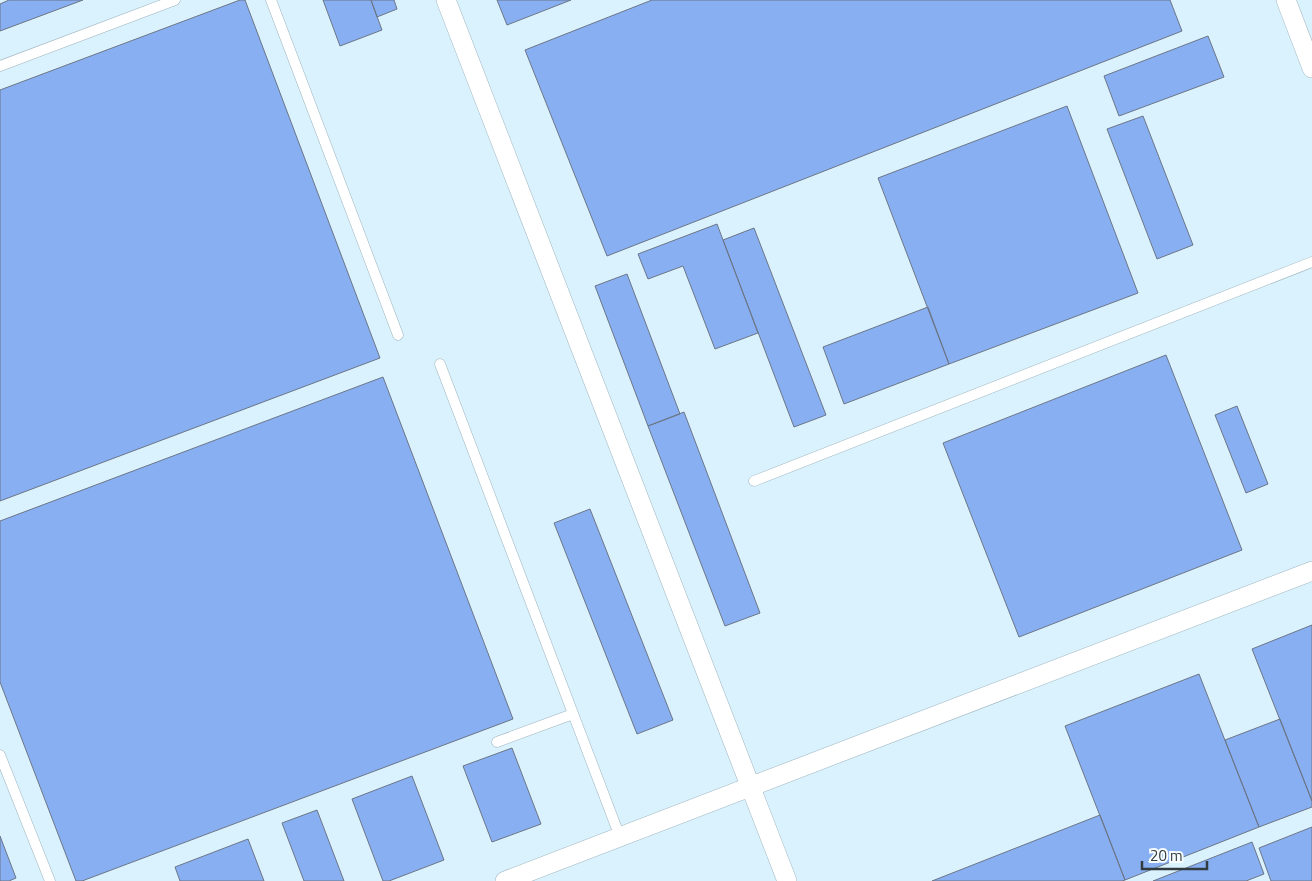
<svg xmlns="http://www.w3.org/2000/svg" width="1312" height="881" font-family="'Titillium Web',sans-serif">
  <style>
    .building { fill: #87aff2; stroke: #6c7687 }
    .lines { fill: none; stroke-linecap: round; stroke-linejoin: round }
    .lane-casing { stroke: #9db4be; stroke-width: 11 }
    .street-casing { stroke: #9db4be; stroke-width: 20 }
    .lane { stroke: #fff; stroke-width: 10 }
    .street { stroke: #fff; stroke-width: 19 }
  </style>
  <rect width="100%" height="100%" fill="#daf2fd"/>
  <path class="building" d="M9,0H83L0,31V4Z
    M240,0H245L380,358L0,501V90Z
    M323,0H371L382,30L340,46Z
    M371,0H394L397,9L377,17Z
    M497,0H571L507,25Z
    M652,0H1170L1182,31L607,256L525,50Z
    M1208,36L1224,77L1119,116L1104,76Z
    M1067,106L1138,293L949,364L878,178Z
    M1143,116L1193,245L1157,259L1107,129Z
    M717,224L758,333L715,349L683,266L648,279L638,254Z
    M754,228L826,415L794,427L723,240Z
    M627,274L680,414L648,426L595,286Z
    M928,307L949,364L844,404L823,347Z
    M1166,355L1242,550L1019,637L943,443Z
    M383,377L513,719L82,881H76L0,682V521Z
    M1237,406L1268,484L1246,493L1215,415Z
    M684,412L760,613L725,626L648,426Z
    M590,509L673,720L637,734L554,523Z
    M1312,625V801L1252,649Z
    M1199,674L1259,827L1125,880L1065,726Z
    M1280,719L1312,801V807L1259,827L1225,740Z
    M512,748L541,824L492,842L463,766Z
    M412,776L444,860L389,881H383L352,799Z
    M317,810L344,881H304L282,823Z
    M1100,815L1125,880L1122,881H932Z
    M1312,827V881H1271L1259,848Z
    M0,836L16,878L9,881H0Z
    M248,839L264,881H180L175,867Z
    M1252,842L1264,874L1246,881H1153Z"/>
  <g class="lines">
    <g class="lane-casing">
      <path id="lane" d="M271,0L398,335
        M0,66L175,0
        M440,364L620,837
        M754,481L1312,262
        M497,742L573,714
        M0,755L50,881"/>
    </g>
    <g class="street-casing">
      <path id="street" d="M446,0L787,881
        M1286,0L1312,68
        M505,881L1312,571"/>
    </g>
    <use href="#lane" class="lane"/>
    <use href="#street" class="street"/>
  </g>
  <path d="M1142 861v8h65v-8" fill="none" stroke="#323c40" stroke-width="2.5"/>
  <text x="1150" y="861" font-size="15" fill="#323c40" stroke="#f7fcfe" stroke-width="4" paint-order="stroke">20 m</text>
</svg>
